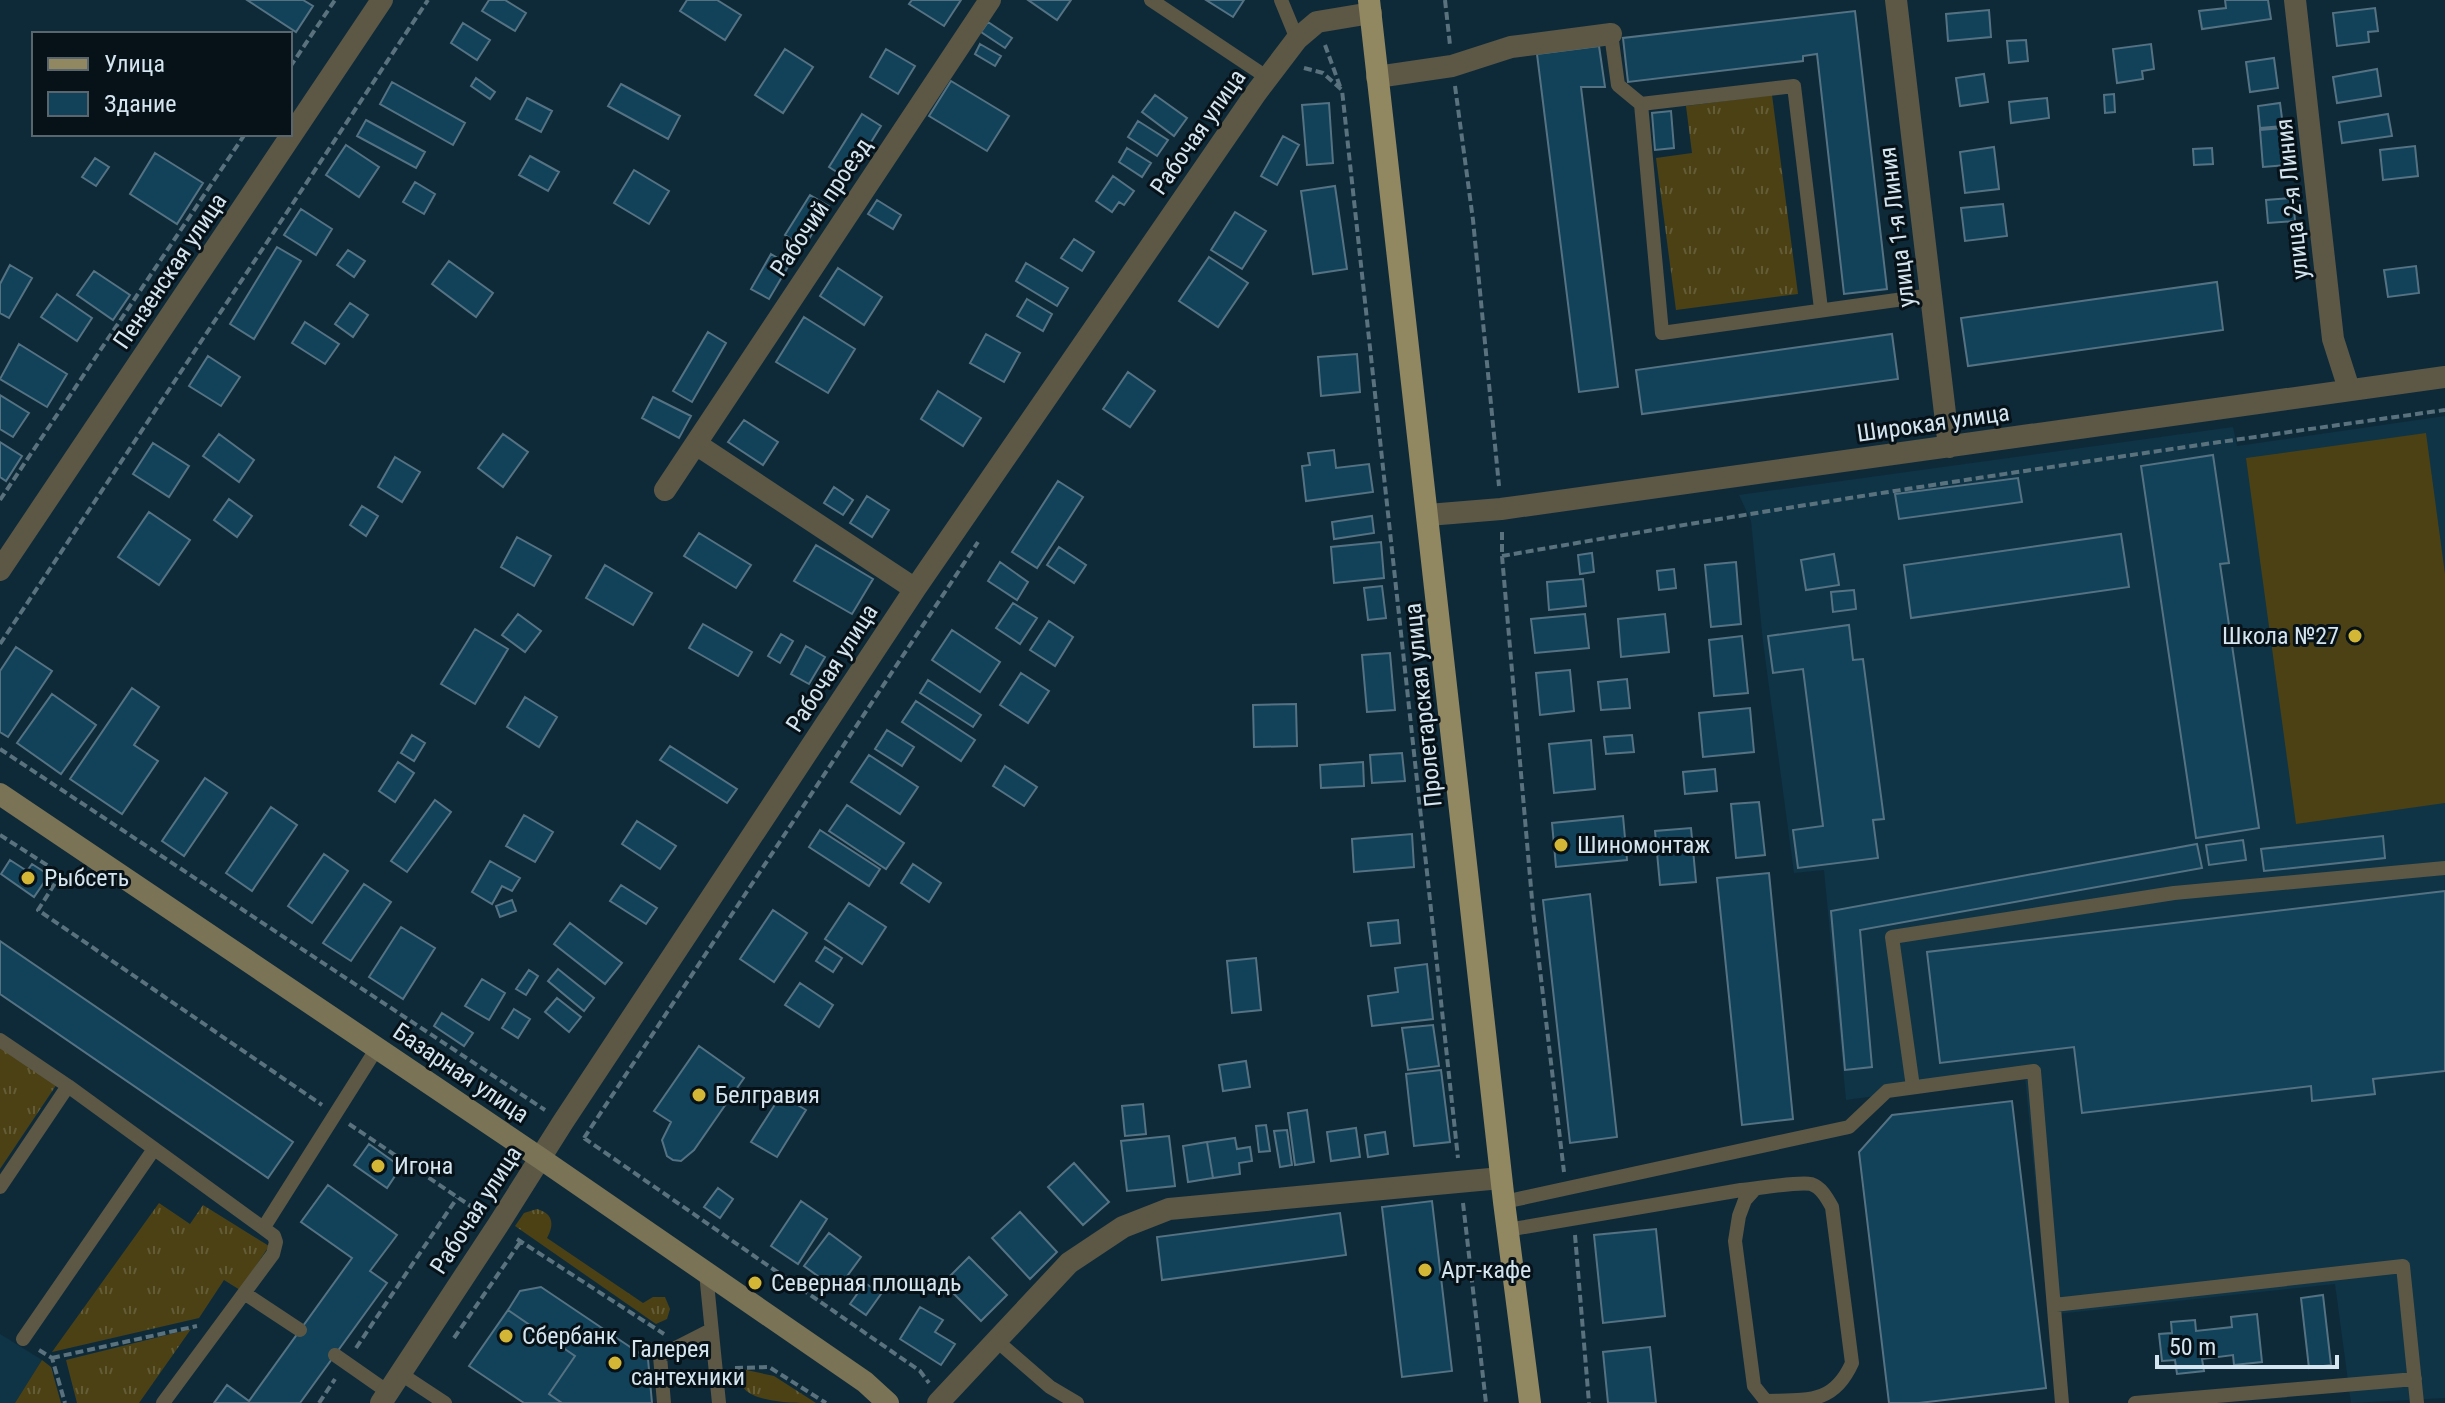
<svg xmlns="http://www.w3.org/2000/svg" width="2445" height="1403" font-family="'Roboto Condensed',sans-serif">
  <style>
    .built { fill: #0f3446 }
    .grass { fill: url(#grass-tufts) }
    .garden { fill: #4b4115 }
    .building { fill: #11425a; stroke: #557283; stroke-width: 2 }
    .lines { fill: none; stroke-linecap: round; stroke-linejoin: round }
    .path { stroke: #5a717e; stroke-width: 4; stroke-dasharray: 8 4; stroke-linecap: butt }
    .service { stroke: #5c5845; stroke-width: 14 }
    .minor { stroke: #5c5845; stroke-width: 22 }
    .secondary { stroke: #7a7355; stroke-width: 22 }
    .primary { stroke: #918761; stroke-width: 22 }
    .poi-dot { fill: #d3b635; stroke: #061118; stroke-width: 3 }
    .labels { text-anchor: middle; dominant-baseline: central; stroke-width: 6; stroke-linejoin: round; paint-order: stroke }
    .street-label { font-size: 24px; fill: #d5e5ef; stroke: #061118 }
    .poi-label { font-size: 24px; fill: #d5e5ef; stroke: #061118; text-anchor: start }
  </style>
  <defs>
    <pattern id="grass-tufts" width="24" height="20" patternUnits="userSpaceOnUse" patternTransform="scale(2)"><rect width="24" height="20" fill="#4b4115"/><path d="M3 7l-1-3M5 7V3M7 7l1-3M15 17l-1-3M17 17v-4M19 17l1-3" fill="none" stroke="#645c37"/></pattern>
  </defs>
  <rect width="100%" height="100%" fill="#0e2a39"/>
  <path class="built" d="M2445,416V1398L2351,1403L2335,1284L2048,1315L2025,1076L1846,1100L1824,870L1794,873L1763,642L1751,521L1739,495L2233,427L2237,446Z
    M0,1334L42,1360L15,1403H0Z"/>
  <path class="grass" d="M1772,95L1798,294L1676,310L1656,158L1692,153L1686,106Z
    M0,1046L57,1084L0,1169Z
    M159,1203L190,1224L203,1205L269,1246L240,1290L224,1280L199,1318L52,1352Z
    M537,1209C554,1214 554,1225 547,1238L643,1303L653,1297H665L670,1309L667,1319L656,1324L515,1226L524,1213Z
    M191,1329L139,1403H77L66,1360Z
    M42,1360L51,1367L61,1403H15Z
    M737,1368L774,1376L816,1403C798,1403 753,1403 743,1387C740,1382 739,1374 737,1368Z"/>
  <path class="garden" d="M2426,433L2445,574V803L2296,824L2246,458Z"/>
  <path class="building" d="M247,0H303L313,6L296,32Z
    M489,0H505L526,13L515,31L482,11Z
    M687,0H717L741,15L725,40L680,11Z
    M912,0H961L944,26L909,4Z
    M1028,0H1071L1057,20Z
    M1206,0H1244L1233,17Z
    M2225,0H2268L2271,19L2202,29L2199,11L2226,8Z
    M2375,8L2378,31L2368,32L2369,42L2337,46L2333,13Z
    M1989,10L1991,37L1948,41L1946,14Z
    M1855,11L1887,289L1844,294L1817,54L1803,56V61L1628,82L1623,38Z
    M988,22L1012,38L1005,48L981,32Z
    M463,23L490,40L477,60L451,43Z
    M2026,40L2028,61L2009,63L2007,41Z
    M980,44L1001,56L995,66L975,54Z
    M2151,44L2154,69L2142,71L2143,79L2117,83L2113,49Z
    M1599,46L1605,87H1581L1618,387L1579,392L1537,54Z
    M785,49L813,67L783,113L755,95Z
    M886,49L915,66L898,94L870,77Z
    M2274,58L2278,88L2250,92L2246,62Z
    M2377,69L2381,96L2337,103L2333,77Z
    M1984,74L1988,102L1960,106L1956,78Z
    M476,78L495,92L490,99L471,86Z
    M951,81L1009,116L987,151L929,116Z
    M392,82L465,123L453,145L380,104Z
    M621,84L680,116L668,139L608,106Z
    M2114,94L2115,112L2105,113L2104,95Z
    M1155,95L1187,118L1174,136L1142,112Z
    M527,98L552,111L541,132L516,119Z
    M2047,98L2049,118L2011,123L2009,102Z
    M1329,103L1333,163L1307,165L1302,105Z
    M2280,103L2283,126L2260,128L2258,106Z
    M1671,111L1674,148L1655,150L1652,113Z
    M862,114L881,126L848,179L829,167Z
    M2388,114L2392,136L2342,143L2339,122Z
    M366,120L425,152L416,168L357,136Z
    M1138,121L1168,140L1157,156L1128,137Z
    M2283,128L2287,165L2263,167L2260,130Z
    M1283,136L1299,145L1277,185L1261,176Z
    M346,145L379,167L359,197L326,175Z
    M2415,146L2418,176L2383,180L2380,150Z
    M1994,147L1999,189L1965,193L1960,152Z
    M1127,148L1151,163L1142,177L1119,162Z
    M2212,148L2213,164L2194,165L2193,149Z
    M155,153L203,183L177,224L130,194Z
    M530,156L559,172L548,191L519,175Z
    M95,158L109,167L96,186L82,177Z
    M634,170L669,191L649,224L614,203Z
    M1113,176L1134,191L1124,205L1119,202L1112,212L1096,201Z
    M415,182L435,194L424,214L403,202Z
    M1335,186L1347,269L1313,274L1301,191Z
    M810,195L829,206L804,247L785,235Z
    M2293,198L2295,221L2268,223L2266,200Z
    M877,200L901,215L893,229L868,214Z
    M2003,204L2007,236L1965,241L1961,208Z
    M301,209L332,229L316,255L284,235Z
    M1235,212L1266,231L1242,269L1211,250Z
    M1074,239L1094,252L1082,271L1061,258Z
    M277,247L301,261L254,339L230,324Z
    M348,250L365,261L354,277L337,265Z
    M771,254L789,265L769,299L751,289Z
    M1209,257L1248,283L1218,327L1179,301Z
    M449,261L493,293L476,317L432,284Z
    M1026,263L1068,288L1057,306L1016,281Z
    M10,265L32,278L9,318L0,313V284Z
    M2416,266L2419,293L2388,297L2384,270Z
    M838,268L882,297L864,325L820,296Z
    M94,271L130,295L113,320L77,295Z
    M2217,282L2223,330L1968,366L1961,318Z
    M57,294L92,318L77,341L41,317Z
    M1027,299L1052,314L1043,331L1017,316Z
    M350,303L368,315L353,337L335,324Z
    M804,317L855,349L828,393L776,362Z
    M305,322L339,344L325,364L292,343Z
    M708,332L726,343L692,402L673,391Z
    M986,334L1020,353L1004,382L970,363Z
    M1892,334L1898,379L1642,414L1636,370Z
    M19,344L67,374L47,407L0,379Z
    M1357,354L1360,392L1321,396L1318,357Z
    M208,356L240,377L221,406L189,386Z
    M1128,372L1155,391L1130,427L1103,409Z
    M938,391L981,418L963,446L921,419Z
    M0,395L29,413L13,437L0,429Z
    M653,397L691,416L679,438L642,418Z
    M744,420L778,442L763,465L728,442Z
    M219,434L254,460L239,482L203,456Z
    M503,434L528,452L503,487L478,468Z
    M0,442L22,456L6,481L0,477Z
    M153,443L189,466L169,497L133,474Z
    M1334,450L1336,468L1369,464L1373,492L1306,501L1302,466L1310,465L1308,453Z
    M2213,455L2229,563L2220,564L2259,828L2196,838L2141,466Z
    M395,457L420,472L402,502L378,487Z
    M2018,478L2022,502L1899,519L1895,494Z
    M1058,481L1083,497L1037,568L1012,552Z
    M834,487L853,500L843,515L824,503Z
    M867,496L889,510L872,537L850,523Z
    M229,499L252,516L237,537L214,520Z
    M362,506L378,516L366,536L350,525Z
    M149,512L190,540L159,585L118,557Z
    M1372,516L1374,533L1334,539L1332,522Z
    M699,533L751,565L736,588L684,556Z
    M2121,534L2129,587L1911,618L1904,565Z
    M517,537L551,556L534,586L501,567Z
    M1381,542L1384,578L1334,583L1331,547Z
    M816,545L873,579L852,614L794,581Z
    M1059,547L1086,565L1074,583L1047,565Z
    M1592,553L1594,572L1580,574L1578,555Z
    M1834,554L1839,585L1806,590L1801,560Z
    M1000,562L1028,582L1017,600L988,581Z
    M1736,562L1741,624L1711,627L1705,565Z
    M605,565L652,593L633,625L586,598Z
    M1674,569L1676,588L1659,590L1657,571Z
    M1583,579L1586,606L1549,610L1547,582Z
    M1382,586L1386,618L1368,620L1364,588Z
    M1854,590L1856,609L1833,612L1831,592Z
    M1013,603L1037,618L1020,644L996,628Z
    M518,614L541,631L525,652L502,635Z
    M1585,614L1589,648L1535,653L1531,619Z
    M1665,614L1669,652L1621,657L1618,619Z
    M1049,621L1073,637L1055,666L1030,650Z
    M703,624L752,652L738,676L689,648Z
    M1849,625L1853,660L1863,659L1884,819L1873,820L1878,858L1798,868L1793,830L1823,826L1803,669L1773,673L1768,636Z
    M475,629L508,649L475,704L441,684Z
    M952,630L1000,662L980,692L932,660Z
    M781,634L793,641L780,663L768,656Z
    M1742,636L1748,693L1714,696L1709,640Z
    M806,646L825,657L809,684L791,674Z
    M16,647L52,671L8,737L0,732V671Z
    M1390,653L1395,710L1367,712L1362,655Z
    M1570,670L1574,711L1540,715L1536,673Z
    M1021,673L1049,691L1028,723L1000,705Z
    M1627,679L1630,708L1601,710L1598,682Z
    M928,680L981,715L973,727L920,693Z
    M132,688L159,707L134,745L158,761L122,814L70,779Z
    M52,694L96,725L61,774L17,743Z
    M525,697L557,717L539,747L507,727Z
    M916,701L975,740L961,761L902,722Z
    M1296,704L1297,746L1254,747L1253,705Z
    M1750,708L1754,752L1703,757L1699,713Z
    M887,730L914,747L902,766L875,749Z
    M412,735L425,743L414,761L401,753Z
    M1632,735L1634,752L1606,754L1604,737Z
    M1591,740L1595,789L1554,793L1549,744Z
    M670,746L737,789L727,803L660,760Z
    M1402,753L1405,781L1372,783L1370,755Z
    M869,755L918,787L900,814L851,782Z
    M398,762L414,773L395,802L379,791Z
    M1363,762L1364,786L1321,788L1320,765Z
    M1005,766L1037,787L1024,806L993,786Z
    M1715,769L1717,791L1685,794L1683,772Z
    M205,778L227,793L184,856L162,841Z
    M435,800L451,812L407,872L391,861Z
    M1759,802L1765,855L1736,858L1731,804Z
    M847,805L904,843L886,869L829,831Z
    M271,807L297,825L252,891L226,873Z
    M524,815L553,832L535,862L506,846Z
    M1623,816L1627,860L1556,867L1552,823Z
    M637,821L676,846L660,869L622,844Z
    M1691,828L1696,882L1660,885L1655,831Z
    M820,830L880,869L869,886L809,847Z
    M1412,834L1414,867L1354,872L1352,839Z
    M2383,836L2385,858L2264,871L2261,849Z
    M2243,840L2246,860L2209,865L2206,845Z
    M2197,844L2202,868L1860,930L1872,1067L1845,1070L1831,911Z
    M324,854L348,871L312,923L288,906Z
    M10,860L27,871L32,864L49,875L34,897L1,874Z
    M490,861L520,878L512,891L502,886L492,904L472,892Z
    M913,864L941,883L929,902L901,883Z
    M1769,873L1793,1119L1742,1125L1717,878Z
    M364,884L391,902L351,961L323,943Z
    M621,885L657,908L646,924L610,901Z
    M2445,891V1071L2373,1079L2375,1094L2312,1101L2311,1086L2082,1113L2074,1047L1940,1063L1927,952Z
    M1590,894L1617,1137L1570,1143L1543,900Z
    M512,900L516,911L500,917L496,906Z
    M849,903L886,927L862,964L825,939Z
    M773,910L807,933L774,982L740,959Z
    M1398,920L1400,943L1371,946L1368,923Z
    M570,923L622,963L605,984L554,944Z
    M401,927L435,948L403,999L369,977Z
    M0,941L293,1142L268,1178L0,994Z
    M825,947L842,958L833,972L816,961Z
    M1256,958L1261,1010L1232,1013L1227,961Z
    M1427,964L1433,1019L1372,1026L1368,996L1398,992L1395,968Z
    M558,969L594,998L584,1011L548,981Z
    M529,970L538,976L526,995L516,989Z
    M482,979L505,993L489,1020L465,1006Z
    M800,983L833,1005L819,1027L785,1005Z
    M557,998L581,1017L569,1032L545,1012Z
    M514,1009L530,1019L518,1038L502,1028Z
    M442,1013L473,1033L464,1046L434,1026Z
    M1433,1025L1439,1066L1408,1070L1402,1028Z
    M699,1046L744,1078L694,1150L681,1161L673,1160L667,1156L662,1140L671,1122L654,1111Z
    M1246,1061L1250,1087L1223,1091L1219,1065Z
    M1441,1070L1450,1142L1414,1146L1406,1074Z
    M781,1095L806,1110L777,1157L751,1142Z
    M2012,1101L2046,1388L1919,1403H1889L1859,1152L1892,1115Z
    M1143,1104L1146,1134L1125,1136L1122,1106Z
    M1307,1110L1314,1162L1295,1165L1288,1113Z
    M1266,1125L1270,1151L1259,1152L1256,1126Z
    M1356,1128L1360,1157L1331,1161L1327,1132Z
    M1287,1130L1292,1165L1280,1167L1274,1131Z
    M1385,1132L1388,1154L1368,1157L1365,1135Z
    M1169,1136L1175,1186L1127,1191L1121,1141Z
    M1235,1138L1237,1149L1250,1147L1252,1161L1239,1163L1240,1174L1213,1178L1207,1142Z
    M1207,1142L1213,1178L1188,1182L1183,1146Z
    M369,1144L401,1167L387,1188L354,1165Z
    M1074,1163L1109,1202L1083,1225L1048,1187Z
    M328,1185L397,1235L370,1271L387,1283L300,1403H214L227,1385L249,1401L352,1258L301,1222Z
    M718,1188L733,1199L720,1218L704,1207Z
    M801,1201L827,1219L798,1264L771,1246Z
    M1432,1201L1452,1371L1402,1377L1382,1207Z
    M1020,1212L1057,1252L1030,1279L992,1238Z
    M1340,1213L1346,1255L1162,1280L1157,1237Z
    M1656,1229L1665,1316L1603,1323L1594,1235Z
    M829,1233L861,1257L837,1290L804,1266Z
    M969,1257L1007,1295L981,1321L943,1283Z
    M865,1283L881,1294L866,1315L850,1304Z
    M541,1287L648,1359L652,1403H562L549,1394L575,1356L508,1310L520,1291Z
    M2323,1295L2331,1365L2309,1368L2301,1298Z
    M920,1307L943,1320L935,1332L955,1344L941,1365L900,1339Z
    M508,1310L575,1356L549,1394L562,1403H524L469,1366Z
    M2257,1314L2262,1362L2234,1365L2233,1355L2202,1359L2204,1371L2177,1374L2175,1360L2162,1361L2159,1334L2172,1333L2171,1322L2195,1320L2196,1331L2232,1327L2231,1317Z
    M1650,1347L1656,1403H1608L1603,1352Z"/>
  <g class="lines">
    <path class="path" d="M1445,0L1450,45
      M1325,45L1341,89
      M290,67L335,0
      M1304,68L1323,73L1342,90L1458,1158
      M1455,86L1473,220L1499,486
      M0,500L245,134
      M1502,532V556L1533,911L1564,1172
      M1502,556C1815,501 2130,454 2445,410
      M0,644L428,0
      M0,749L545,1110
      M0,835L61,874L38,910L322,1105
      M349,1124L481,1213
      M584,1138L978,542
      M584,1138L920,1371L929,1383
      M1463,1203L1486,1403
      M1575,1235L1589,1403
      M517,1239L664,1334
      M454,1338L521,1241
      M356,1348L457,1198
      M39,1350L52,1358L65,1403
      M52,1358L197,1326
      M735,1368L769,1367L826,1403
      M319,1403L335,1379"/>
    <path class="service" d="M1151,0L1268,78
      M1281,0L1297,39
      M1611,34L1618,85L1641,104L1662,333L1932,295
      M1641,104L1794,86L1821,309
      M0,1040L68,1086L274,1236L276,1242L273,1254L163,1403
      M1913,1087L1892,937L2174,893L2445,868
      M0,1187L68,1086
      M1504,1202L1849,1127L1887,1091L2034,1071L2062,1403
      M264,1227L377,1048
      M1507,1230L1741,1190C1756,1189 1798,1181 1811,1184C1821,1187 1827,1198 1832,1207L1852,1363C1834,1403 1810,1400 1766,1401L1754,1386L1735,1241L1739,1216L1745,1200L1755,1189
      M706,1273L719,1403
      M244,1293L300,1330
      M2054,1305L2403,1266L2417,1403
      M23,1339L154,1149
      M997,1341L1050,1387L1077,1403
      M335,1355L388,1392
      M401,1374L445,1403
      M664,1403L660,1356L711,1330
      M2135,1403L2415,1379"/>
    <path class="minor" d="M1896,0L1949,447
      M2295,0L2333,339L2349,389
      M1377,77L1452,66L1511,47L1611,34
      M696,444L915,589
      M665,490L990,0
      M1428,515L1501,509L2445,377
      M0,570L382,0
      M381,1403L498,1225L563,1122L915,589L1256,93L1297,39L1317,22L1371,13
      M938,1403L1069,1263L1123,1227L1169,1209L1501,1178"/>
    <path class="secondary" d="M0,794L540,1158L865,1382L888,1403"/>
    <path class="primary" d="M1369,0L1504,1202L1530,1403"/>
  </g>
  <g class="poi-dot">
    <circle cx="2355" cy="636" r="8"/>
    <circle cx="1561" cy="845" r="8"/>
    <circle cx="28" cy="878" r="8"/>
    <circle cx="699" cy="1095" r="8"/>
    <circle cx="378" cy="1166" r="8"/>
    <circle cx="1425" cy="1270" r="8"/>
    <circle cx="755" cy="1283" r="8"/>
    <circle cx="506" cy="1336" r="8"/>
    <circle cx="615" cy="1363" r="8"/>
  </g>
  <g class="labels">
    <g class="street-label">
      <text transform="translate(1198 132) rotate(-55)">Рабочая улица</text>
      <text transform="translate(2292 199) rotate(-96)">улица 2-я Линия</text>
      <text transform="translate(821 207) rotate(-56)">Рабочий проезд</text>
      <text transform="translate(1897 227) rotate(-97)">улица 1-я Линия</text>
      <text transform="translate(170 271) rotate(-56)">Пензенская улица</text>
      <text transform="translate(1933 423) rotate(-8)">Широкая улица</text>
      <text transform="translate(832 668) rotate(-57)">Рабочая улица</text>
      <text transform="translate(1423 705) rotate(-96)">Пролетарская улица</text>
      <text transform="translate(461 1073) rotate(34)">Базарная улица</text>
      <text transform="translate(476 1210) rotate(-57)">Рабочая улица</text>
    </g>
    <g class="poi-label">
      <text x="2339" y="636" text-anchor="end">Школа №27</text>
      <text x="1577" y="845">Шиномонтаж</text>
      <text x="44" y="878">Рыбсеть</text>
      <text x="715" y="1095">Белгравия</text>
      <text x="394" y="1166">Игона</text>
      <text x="1441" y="1270">Арт-кафе</text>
      <text x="771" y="1283">Северная площадь</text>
      <text x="522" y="1336">Сбербанк</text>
      <text x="631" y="1349">Галерея<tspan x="631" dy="28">сантехники</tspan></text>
    </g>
  </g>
  <rect x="32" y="32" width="260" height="104" fill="#061118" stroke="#59666e" stroke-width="2"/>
  <rect x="48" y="58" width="40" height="12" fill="#918761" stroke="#59666e" stroke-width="2"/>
  <text x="104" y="72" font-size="24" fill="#d5e5ef">Улица</text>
  <rect x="48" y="92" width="40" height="24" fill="#11425a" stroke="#59666e" stroke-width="2"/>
  <text x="104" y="112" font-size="24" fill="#d5e5ef">Здание</text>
  <path d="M2157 1355v12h180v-12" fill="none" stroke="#d5e5ef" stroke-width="4"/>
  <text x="2169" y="1355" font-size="24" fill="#d5e5ef" stroke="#061118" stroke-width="6" paint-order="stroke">50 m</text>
</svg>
